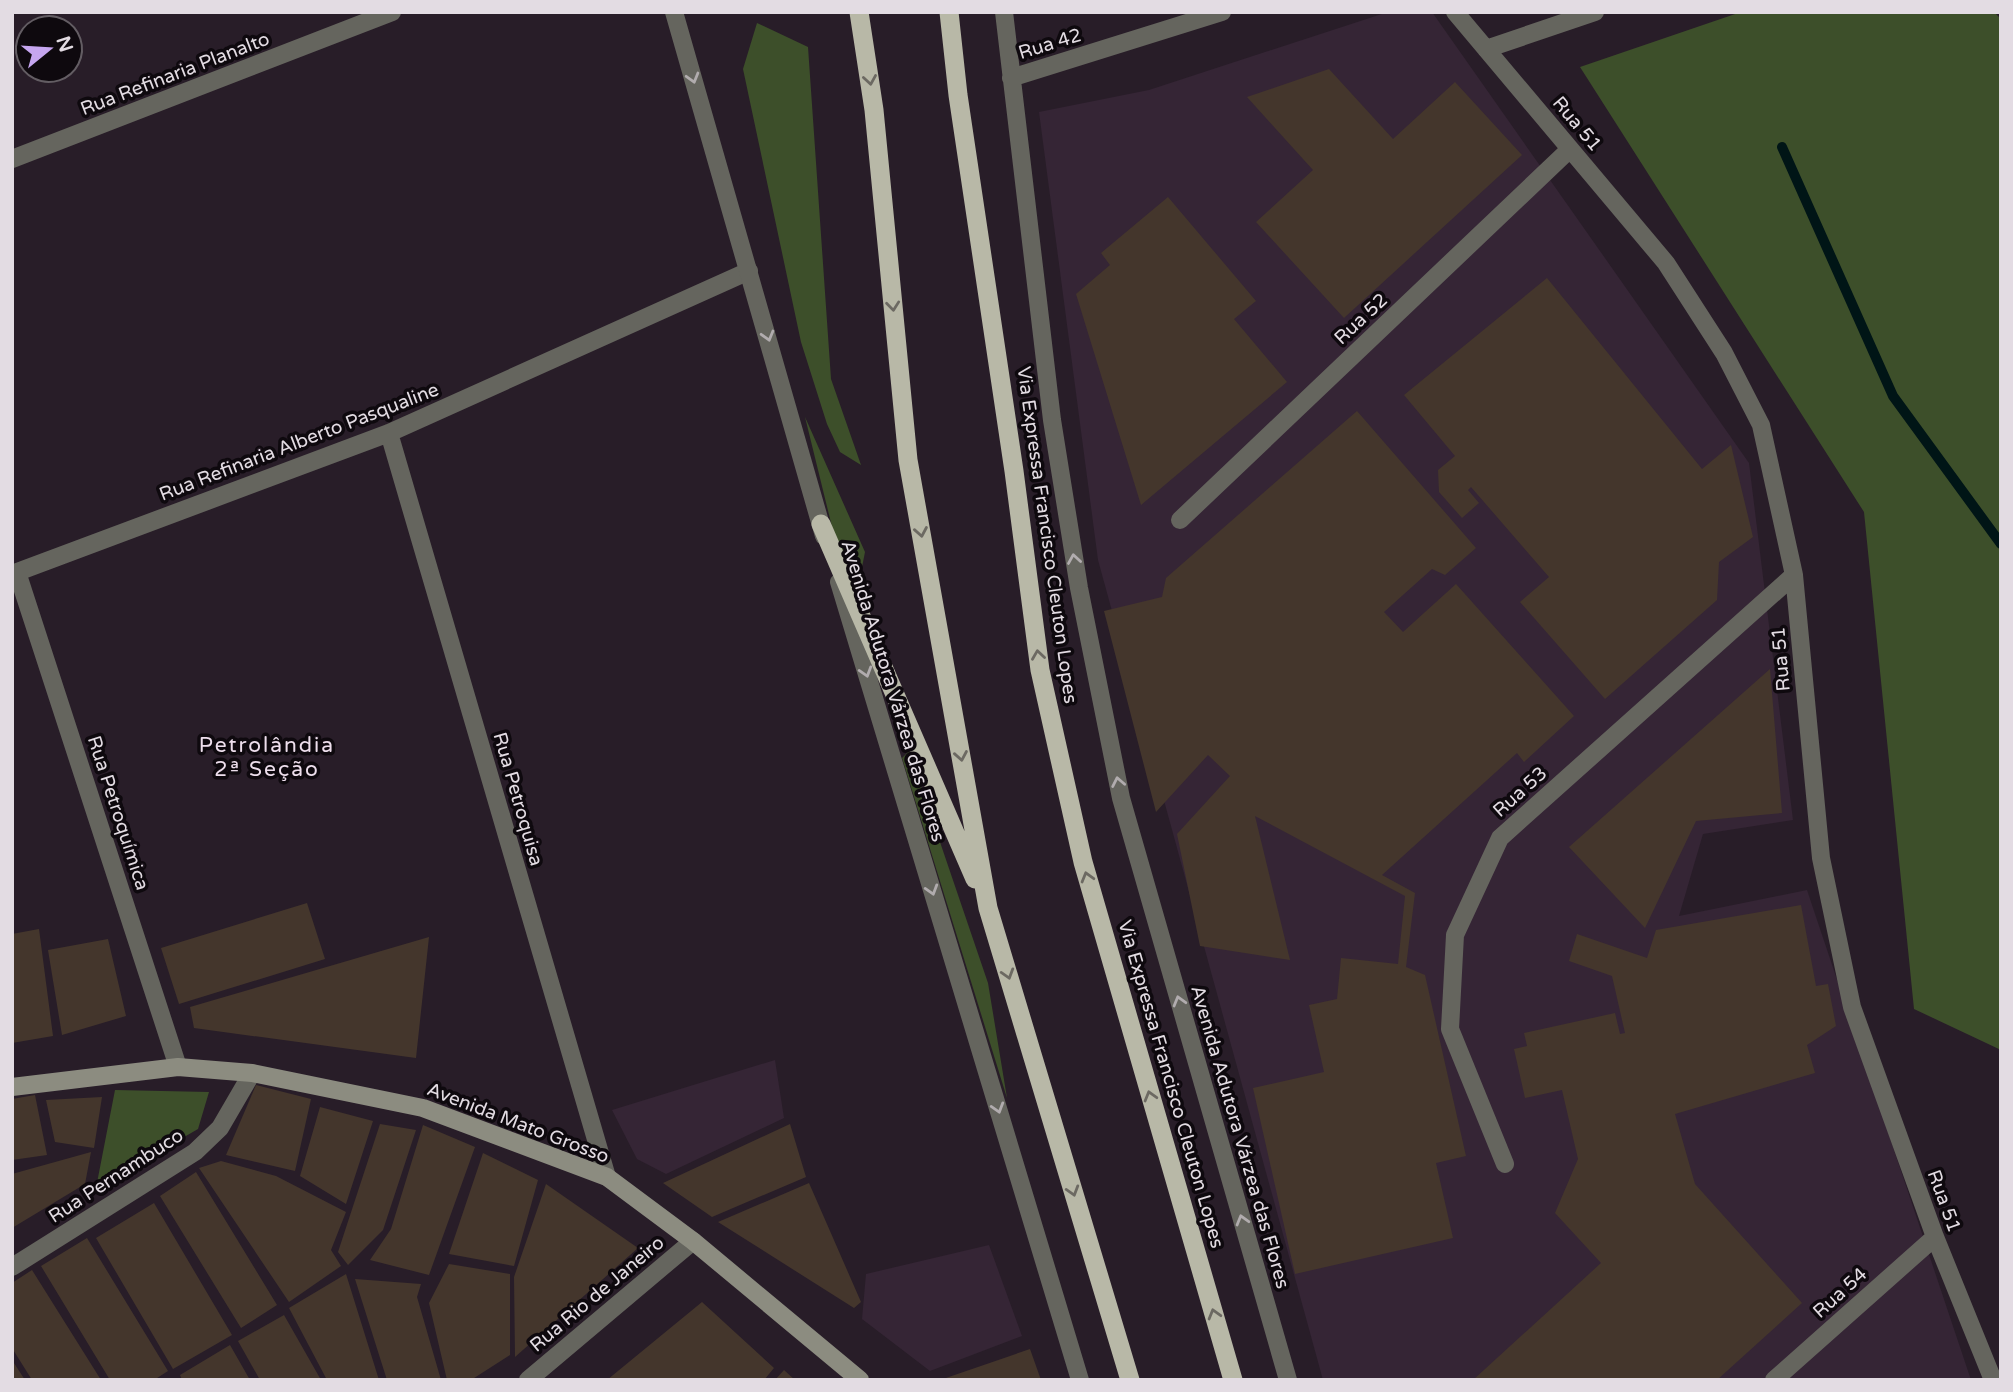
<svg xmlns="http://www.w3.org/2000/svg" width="2013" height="1392" font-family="'Varela Round',sans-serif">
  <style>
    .built { fill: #352535 }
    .green { fill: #3d4f2a }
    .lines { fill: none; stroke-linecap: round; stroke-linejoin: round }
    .stream { stroke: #001516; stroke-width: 10 }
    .building { fill: #44362c }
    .minor { stroke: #65655e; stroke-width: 18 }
    .tertiary { stroke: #65655e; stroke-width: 18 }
    .secondary { stroke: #8c8c80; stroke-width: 18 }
    .trunk { stroke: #b8b8a7; stroke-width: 19 }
    .oneway { stroke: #b1acae }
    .oneway2 { stroke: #6c6962 }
    .labels { text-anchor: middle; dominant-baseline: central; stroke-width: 7; stroke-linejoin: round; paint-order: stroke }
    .street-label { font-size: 19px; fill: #e3dce3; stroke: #0e090e }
    .neighbourhood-label { font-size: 21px; letter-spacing: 2px; fill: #eddeec; stroke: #0e090e }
  </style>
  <rect width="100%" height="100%" fill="#281d28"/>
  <path class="built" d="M1388,12H1432L1749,463L1793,820L1703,834L1679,916L1807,890L1971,1380H1323L1098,560L1039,112L1149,90Z
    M775,1060L784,1118L666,1174L637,1159L612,1110Z
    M989,1245L1022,1336L930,1371L862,1319L866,1274Z"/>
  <path class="green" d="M1741,12H1994L2001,19V1050L1914,1009L1864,512L1580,67Z
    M757,23L808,47L831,379L861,465L840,452L827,424L801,342L743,69Z
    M805,417L865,552L860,577L835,539Z
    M909,751L988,983L1007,1098L902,758Z
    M115,1090L209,1092L198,1129L96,1188Z"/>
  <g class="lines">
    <path class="stream" d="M1782,147L1893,396L2001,544"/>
  </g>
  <path class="building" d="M1329,69L1393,139L1455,82L1522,155L1344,318L1256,222L1313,170L1247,97Z
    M1168,197L1256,301L1234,319L1287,382L1141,505L1076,294L1110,265L1101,253Z
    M1547,278L1702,469L1731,445L1753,537L1719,562L1717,600L1605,699L1520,602L1549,577L1471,487L1468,490L1479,503L1462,518L1439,492L1438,470L1455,456L1404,395Z
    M1357,411L1476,548L1445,575L1432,569L1384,612L1403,632L1456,584L1574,716L1524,762L1517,753L1382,875L1415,893L1406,967L1425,975L1466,1156L1436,1163L1453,1238L1295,1274L1253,1088L1324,1072L1309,1005L1337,999L1341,958L1398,964L1405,896L1255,816L1290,960L1200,946L1177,834L1230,776L1208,755L1156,812L1104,611L1162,597L1166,578Z
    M1770,669L1782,813L1696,821L1645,928L1569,847Z
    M307,903L325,959L179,1004L161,948Z
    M1801,905L1816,986L1828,984L1836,1026L1807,1045L1815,1073L1675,1114L1695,1184L1802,1303L1717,1380H1473L1601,1263L1555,1213L1578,1159L1562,1090L1525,1098L1514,1049L1527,1046L1524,1033L1615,1013L1620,1034L1625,1033L1612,976L1569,961L1577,934L1647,958L1656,930Z
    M39,929L53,1036L12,1043V934Z
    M429,937L416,1058L194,1028L190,1007Z
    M108,939L126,1016L62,1035L48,950Z
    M256,1085L311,1099L295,1171L226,1155Z
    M35,1095L47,1155L12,1160V1099Z
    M102,1097L94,1148L55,1142L46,1100Z
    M320,1107L373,1121L346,1204L300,1176Z
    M380,1124L416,1130L383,1230L348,1265L338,1252Z
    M790,1124L806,1177L712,1217L663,1183Z
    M423,1125L475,1147L429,1275L370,1260L391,1229Z
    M91,1152L85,1184L12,1228V1174Z
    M483,1153L538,1180L514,1266L449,1254Z
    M221,1161L276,1176L346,1212L331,1250L341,1266L289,1302L199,1168Z
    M196,1172L277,1305L241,1328L160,1196Z
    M809,1183L861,1302L854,1308L718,1222Z
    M546,1184L638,1248L515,1357L514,1277Z
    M154,1203L232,1335L173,1369L96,1238Z
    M87,1238L168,1371L154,1380H110L41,1266Z
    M449,1264L510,1274V1355L471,1380H447L429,1303Z
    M32,1270L101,1380H32L12,1348V1283Z
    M346,1274L379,1380H327L289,1308Z
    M355,1279L421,1284L417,1297L441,1380H387Z
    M702,1302L774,1368L764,1380H607Z
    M284,1315L321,1380H260L238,1341Z
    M230,1345L250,1380H182L180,1375Z
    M1030,1349L1041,1380H943V1379Z
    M12,1360L25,1380H12Z
    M784,1370L795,1380H775Z"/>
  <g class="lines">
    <path class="minor" d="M1455,12L1666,263L1724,353L1761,425L1794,575L1821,858L1852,1007L1935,1237L1993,1380
      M1486,49L1595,12
      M12,159L392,12
      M389,433L607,1177
      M1180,520L1570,149
      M17,572L178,1067
      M12,574L389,433L749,271
      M1505,1164L1450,1029L1455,935L1500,838L1794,575
      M12,1267L195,1152L220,1128L252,1073
      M528,1380L693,1241
      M1774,1380L1935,1237"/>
    <path class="tertiary" d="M674,12L824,536
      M1004,12L1052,420L1079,588L1121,798L1288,1380
      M1011,78L1222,12
      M839,582L1080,1380"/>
    <path class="secondary" d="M12,1087L178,1067L252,1073L423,1108L607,1177L693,1241L860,1380"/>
    <path class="trunk" d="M859,12L874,110L908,460L988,908L1130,1380
      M949,12L958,95L1014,471L1040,670L1083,862L1233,1380
      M821,524L975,879"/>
  </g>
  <defs><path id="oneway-chevron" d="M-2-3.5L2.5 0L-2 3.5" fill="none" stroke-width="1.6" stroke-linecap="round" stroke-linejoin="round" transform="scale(1.75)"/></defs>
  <g class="oneway">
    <use href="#oneway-chevron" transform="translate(693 78) rotate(74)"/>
    <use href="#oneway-chevron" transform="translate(768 336) rotate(74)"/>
    <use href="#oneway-chevron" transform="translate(1074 559) rotate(-99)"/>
    <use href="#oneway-chevron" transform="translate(866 672) rotate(73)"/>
    <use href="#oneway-chevron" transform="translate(1118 782) rotate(-101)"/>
    <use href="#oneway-chevron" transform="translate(932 890) rotate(73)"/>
    <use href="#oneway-chevron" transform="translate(1179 1001) rotate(-106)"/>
    <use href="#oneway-chevron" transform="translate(998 1108) rotate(73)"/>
    <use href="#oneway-chevron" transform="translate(1242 1220) rotate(-106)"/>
  </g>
  <g class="oneway2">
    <use href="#oneway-chevron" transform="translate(870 80) rotate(81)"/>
    <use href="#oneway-chevron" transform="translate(893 306) rotate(84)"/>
    <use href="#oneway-chevron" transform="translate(921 532) rotate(80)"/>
    <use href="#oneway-chevron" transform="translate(1038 655) rotate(-98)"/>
    <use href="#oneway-chevron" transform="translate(961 756) rotate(80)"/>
    <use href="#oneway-chevron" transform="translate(1087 877) rotate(-106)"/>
    <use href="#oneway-chevron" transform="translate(1008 974) rotate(73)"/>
    <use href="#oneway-chevron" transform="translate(1150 1096) rotate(-106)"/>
    <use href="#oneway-chevron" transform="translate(1073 1191) rotate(73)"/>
    <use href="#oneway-chevron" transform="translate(1214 1314) rotate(-106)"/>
  </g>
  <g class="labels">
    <g class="street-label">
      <text transform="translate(1050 44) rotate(-17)">Rua 42</text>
      <text transform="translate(175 74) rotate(-21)">Rua Refinaria Planalto</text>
      <text transform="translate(1577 124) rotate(50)">Rua 51</text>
      <text transform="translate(1361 319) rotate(-43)">Rua 52</text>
      <text transform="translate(299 442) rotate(-21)">Rua Refinaria Alberto Pasqualine</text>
      <text transform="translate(1047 535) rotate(82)">Via Expressa Francisco Cleuton Lopes</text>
      <text transform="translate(1781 659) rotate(-95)">Rua 51</text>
      <text transform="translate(893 691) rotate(73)">Avenida Adutora Várzea das Flores</text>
      <text transform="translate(1520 792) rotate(-42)">Rua 53</text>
      <text transform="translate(518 799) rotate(74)">Rua Petroquisa</text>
      <text transform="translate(118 813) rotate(72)">Rua Petroquímica</text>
      <text transform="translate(1171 1084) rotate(74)">Via Expressa Francisco Cleuton Lopes</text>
      <text transform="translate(518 1123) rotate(21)">Avenida Mato Grosso</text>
      <text transform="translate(1240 1137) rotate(74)">Avenida Adutora Várzea das Flores</text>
      <text transform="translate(116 1176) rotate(-33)">Rua Pernambuco</text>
      <text transform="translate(1944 1201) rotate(70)">Rua 51</text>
      <text transform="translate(1840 1293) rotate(-42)">Rua 54</text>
      <text transform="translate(597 1294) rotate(-40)">Rua Rio de Janeiro</text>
    </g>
    <g class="neighbourhood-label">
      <text x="267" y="745">Petrolândia<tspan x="267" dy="24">2ª Seção</tspan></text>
    </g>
  </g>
  <rect width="2013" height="1392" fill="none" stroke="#e3dce3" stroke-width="28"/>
  <g transform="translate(49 49) rotate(72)"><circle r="33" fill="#0e090e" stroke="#635d63" stroke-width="2"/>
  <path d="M0-5L12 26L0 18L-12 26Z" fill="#c6a6f0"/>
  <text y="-10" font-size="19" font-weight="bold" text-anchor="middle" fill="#e3dce3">N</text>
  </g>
</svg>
